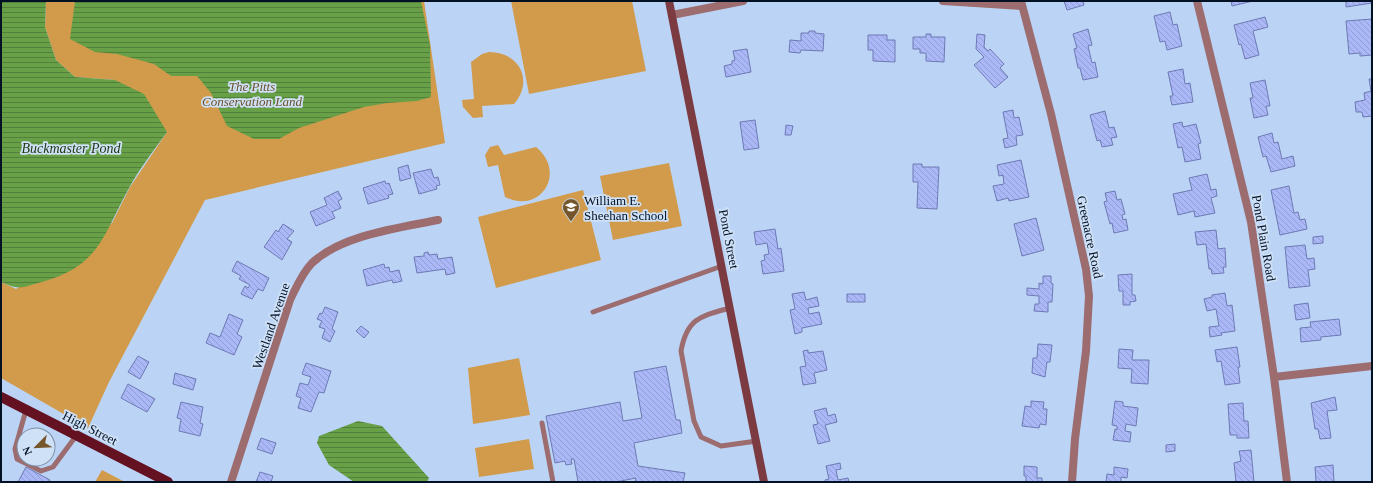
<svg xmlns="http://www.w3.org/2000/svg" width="1373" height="483" font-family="'Times New Roman',serif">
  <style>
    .green { fill: #d19b4b }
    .water { fill: url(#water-rules) }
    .building { fill: url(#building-back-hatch); stroke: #6e79b4 }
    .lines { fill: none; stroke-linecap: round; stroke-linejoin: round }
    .lane { stroke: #9c6c6f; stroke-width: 5 }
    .street { stroke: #9c6c6f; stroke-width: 8 }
    .secondary { stroke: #7c3a41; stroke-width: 8 }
    .primary { stroke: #641122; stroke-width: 10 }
    .labels { text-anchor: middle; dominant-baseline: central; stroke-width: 3.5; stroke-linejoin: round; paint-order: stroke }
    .park-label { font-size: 13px; font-style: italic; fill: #6b5029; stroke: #cfe1f7 }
    .poi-label { font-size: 13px; fill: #031124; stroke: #cfe1f7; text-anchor: start }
    .street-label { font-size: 13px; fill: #031124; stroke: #cfe1f7 }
    .water-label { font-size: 14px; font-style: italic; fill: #223914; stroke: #cfe1f7 }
  </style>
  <defs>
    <pattern id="water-rules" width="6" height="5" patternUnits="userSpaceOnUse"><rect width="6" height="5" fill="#68a047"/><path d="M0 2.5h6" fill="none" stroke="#53813b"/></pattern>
    <pattern id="building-back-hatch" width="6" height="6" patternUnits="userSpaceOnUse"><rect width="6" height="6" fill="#abb8f7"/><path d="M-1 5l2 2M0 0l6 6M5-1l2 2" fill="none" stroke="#929dd4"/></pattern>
  </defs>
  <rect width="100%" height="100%" fill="#bbd4f6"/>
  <path class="green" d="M46,1H424L445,143L205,200L109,382L88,428L1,378V282L16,289L112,223L130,187L167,132L115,80L75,77L56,60L45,27Z
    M511,1H632L646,71L529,94Z
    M489,52C520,52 534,81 514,104L482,106L483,117L473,118L463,107L462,100L474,99L471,62L482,54Z
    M498,145L504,155L536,147C567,172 541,215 505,197L498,165L488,167L485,155L490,147Z
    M669,163L682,226L613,240L600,176Z
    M583,190L601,260L496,288L478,217Z
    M519,358L530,415L473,424L468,368Z
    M529,439L534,469L479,477L475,448Z
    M102,470L125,482H95Z"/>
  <path class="water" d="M1,1H46L45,27L56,60L75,77L115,80L144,94L167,132C154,150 140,168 129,188C103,235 100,266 42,282C22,287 21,291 1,282Z
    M75,1H421L430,45L431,97L417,101L387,103L364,107L299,128L279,139H254L227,126L211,93L197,76H171L154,64L117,54L95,52L70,39Z
    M358,421L382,426L429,478L427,482H354L329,465L317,443L319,436Z"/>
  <path class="building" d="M1064,1H1083L1084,5L1067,10Z
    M1231,1H1253L1232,6Z
    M1346,1H1372V3L1346,7Z
    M1170,12L1173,25L1177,24L1182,46L1167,50L1165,41L1160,42L1154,16Z
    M1265,17L1268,27L1253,31L1259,55L1245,59L1241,44L1239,45L1234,25Z
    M1372,19V55L1360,56V53L1349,54L1346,21Z
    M1088,29L1092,45L1088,46L1092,63L1095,62L1098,77L1083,80L1080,68H1078L1074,49L1077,48L1073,34Z
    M809,31H815V33L824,34L823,51L801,50L800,53L789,52L790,40L801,41V33H809Z
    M926,34H931V37H945L944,62L926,61V53H920V49H913V37H926Z
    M977,34L985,35L984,47L988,51L990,49L1004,64L1000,68L1008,77L995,88L974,65L984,57L976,49Z
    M868,35H887V40H895V62L873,61V50H868Z
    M747,49L751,72L726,77L724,66L732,64V61L735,60L733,51Z
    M1183,69L1185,84L1190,83L1193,102L1172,105L1170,96H1173L1168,72Z
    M1369,79H1372V116L1363,117L1362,112H1356L1355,102L1365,100L1364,93L1371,91Z
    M1265,80L1270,106H1266L1268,115L1254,118L1250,98H1253L1250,83Z
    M1013,110L1014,118L1019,117L1023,135L1016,136L1017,145L1005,148L1003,139L1008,138L1003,112Z
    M1105,111L1109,128L1114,127L1117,137L1111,138L1113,145L1102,147L1100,140L1097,141L1090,115Z
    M755,120L759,148L744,150L740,122Z
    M1182,122L1183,127L1196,124L1201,143L1198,144L1201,159L1185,162L1182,147L1178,148L1173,124Z
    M786,125L793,126L791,135H785Z
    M1272,133L1274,143L1278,142L1282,159L1293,156L1295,166L1271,172L1266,156L1263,157L1258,137Z
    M1021,160L1029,197L1009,201L1008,198L997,201L993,186L1004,184L1003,175L999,176L997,165Z
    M913,164H922V167H939L937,209L917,208L918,182H913Z
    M408,165L411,178L400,181L398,168Z
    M431,169L434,178L438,177L440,185L436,186L437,189L419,194L413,173Z
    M1207,174L1211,190L1216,189L1217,196L1211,198L1215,213L1195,217L1194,211L1178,215L1173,194L1192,190L1189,178Z
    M385,181L386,184L389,183L393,194L388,195L389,198L368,204L363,188Z
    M1289,186L1294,213L1298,212L1300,220L1305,219L1307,229L1280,235L1271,190Z
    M338,191L342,199L338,201L341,208L332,212L335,218L316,226L310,212L327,205L324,198Z
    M1115,191L1117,200L1121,199L1125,214L1122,215L1123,220L1126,219L1128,230L1114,233L1112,223L1110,224L1104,202L1107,201L1105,193Z
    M1036,218L1044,250L1022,256L1014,224Z
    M283,224L294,231L287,239L292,242L282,260L264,247L276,230L278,232Z
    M775,229L778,249L781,248L784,271L763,274L761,261L765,260L764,255L769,254L767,243L756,245L754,232Z
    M1216,230L1218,249L1225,248L1226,267H1223L1224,273L1212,274L1211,269H1209L1206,244L1197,245L1195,232Z
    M1323,236V243L1313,244V237Z
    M1305,245L1307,259L1314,258L1315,269L1308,270L1310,286L1289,288L1285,247Z
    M428,252L429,255L437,254L438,259L452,257L455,273L446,275L445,269L417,273L414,257L424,256V253Z
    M237,261L269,278L263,291L258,289L252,299L241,294L245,286L248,288L250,285L239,279L241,276L232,271Z
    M384,264L385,268L389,267L390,272L399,270L402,281L393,283L392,280L367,286L363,270Z
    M1132,274V295H1135L1136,301L1130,302V305H1123V291H1119L1118,275Z
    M1043,276H1051V283L1053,284L1052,302H1048V312L1034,311L1035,304H1039V296L1027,295V288L1039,289V283L1043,284Z
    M804,292L806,300L817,297L819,306L808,308L809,314L819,312L822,324L802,328V332L795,334L790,310L795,309L792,294Z
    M1225,293L1227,306L1232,305L1235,331L1221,333L1222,335L1210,337L1209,327L1219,326L1216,309L1207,311L1204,299L1212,297V295Z
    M847,294H865V302H847Z
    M1308,303L1310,318L1296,320L1294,305Z
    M325,307L338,312L332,329L335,331L330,342L322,338L325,329L319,327L322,321L317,319L320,313L322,314Z
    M229,314L243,320L237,334L242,337L234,355L206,343L210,333L220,337Z
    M1339,319L1341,335L1321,337V340L1301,342L1300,328L1311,327L1310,322Z
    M361,326L369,332L364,338L356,331Z
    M1038,344L1052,345L1050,362H1047L1045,377L1032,373L1033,358H1037Z
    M1237,347L1240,367H1238L1240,383L1225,385L1221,361L1217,362L1215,350Z
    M1119,349L1133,350L1132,360H1149L1148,384L1131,383L1132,369L1118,368Z
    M808,350V353L823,351L827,370L814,373L816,383L803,385L800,367L806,366L803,351Z
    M138,356L149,362L140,379L128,372Z
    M306,363L331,371L324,393L319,392L311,412L298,408L301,398L296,396L300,383L308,385L311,377L302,374Z
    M666,366L676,420H680L682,433L634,443L638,466L685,473L683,482H635L636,478L616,482H578L574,459H571L572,464L566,465L565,461L555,463L546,416L620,402L623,421L642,418L634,372Z
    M175,373L196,379L193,390L173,384Z
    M128,384L155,399L147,412L121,398Z
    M1335,397L1337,410L1327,411L1331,438L1320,439L1318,429H1315L1311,403Z
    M1031,401L1044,402L1043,409H1047L1046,425L1040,424L1039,428L1022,426L1025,406L1031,407Z
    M1115,401L1123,402V406L1138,408L1136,426L1126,424L1125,431L1131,432L1130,442L1113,440L1115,429L1117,430V426L1112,425Z
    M181,402L203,407L200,423L203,424L200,436L179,431L181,419L177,418Z
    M1243,403L1244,421H1248L1249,438H1237V435H1230L1228,404Z
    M826,408L828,416L835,414L837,422L825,425L830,441L818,444L813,425L818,424L814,411Z
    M261,438L276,443L272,454L257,449Z
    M1175,444V451L1166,452V445Z
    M1251,450L1254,482H1236L1234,463L1241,461L1239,451Z
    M840,463L841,469L836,470L838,480L848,478L849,482H825V480L829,479L826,466Z
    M1333,465L1334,482H1316L1315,467Z
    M1024,466L1037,467V478H1042V482H1026V476H1024Z
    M26,467L50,480L49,482H18Z
    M1114,467L1128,469L1127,478L1121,477V482H1106L1107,474L1114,475Z
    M260,472L273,476L271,482H256Z"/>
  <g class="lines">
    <path class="lane" d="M730,308C701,316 687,318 681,351L694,421L701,437L721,446L757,441
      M593,312L722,266
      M26,410L15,449L17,459L41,471L53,467L76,436
      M542,423L553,482"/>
    <path class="street" d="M943,1L1022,6
      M1021,1L1051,114L1086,269L1089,296L1086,351L1075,439L1072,482
      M1197,1L1251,222L1274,377L1287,482
      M672,15L743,1
      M1274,377L1372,366
      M231,482L290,300C296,288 302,273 312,263C342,235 398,228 438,220"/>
    <path class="secondary" d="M669,1L764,482"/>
    <path class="primary" d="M1,397L168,482"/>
  </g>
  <defs>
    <g id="school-pin" transform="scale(0.9)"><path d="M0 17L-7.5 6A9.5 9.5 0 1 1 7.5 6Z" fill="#74562a" stroke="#cfe1f7"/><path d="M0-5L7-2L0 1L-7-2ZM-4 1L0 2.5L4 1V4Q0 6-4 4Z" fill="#fff"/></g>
  </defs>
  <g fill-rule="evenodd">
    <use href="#school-pin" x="571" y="207"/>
  </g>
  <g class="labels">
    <g class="park-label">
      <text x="252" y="86">The Pitts<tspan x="252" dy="15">Conservation Land</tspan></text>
    </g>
    <g class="poi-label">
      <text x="584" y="200">William E.<tspan x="584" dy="15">Sheehan School</tspan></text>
    </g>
    <g class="street-label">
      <text transform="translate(1090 237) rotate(78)">Greenacre Road</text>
      <text transform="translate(1264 238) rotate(80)">Pond Plain Road</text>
      <text transform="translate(729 239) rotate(79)">Pond Street</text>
      <text transform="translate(271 326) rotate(-71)">Westland Avenue</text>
      <text transform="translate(90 428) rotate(27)">High Street</text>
    </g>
    <g class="water-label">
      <text x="71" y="148">Buckmaster Pond</text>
    </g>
  </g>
  <rect width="1373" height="483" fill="none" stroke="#031124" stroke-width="4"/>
  <g transform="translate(36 447) rotate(246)"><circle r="19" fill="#cfe1f7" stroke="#7d8ea3"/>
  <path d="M0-3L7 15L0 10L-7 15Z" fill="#74562a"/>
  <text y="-6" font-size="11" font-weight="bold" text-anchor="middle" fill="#031124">N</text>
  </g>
</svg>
